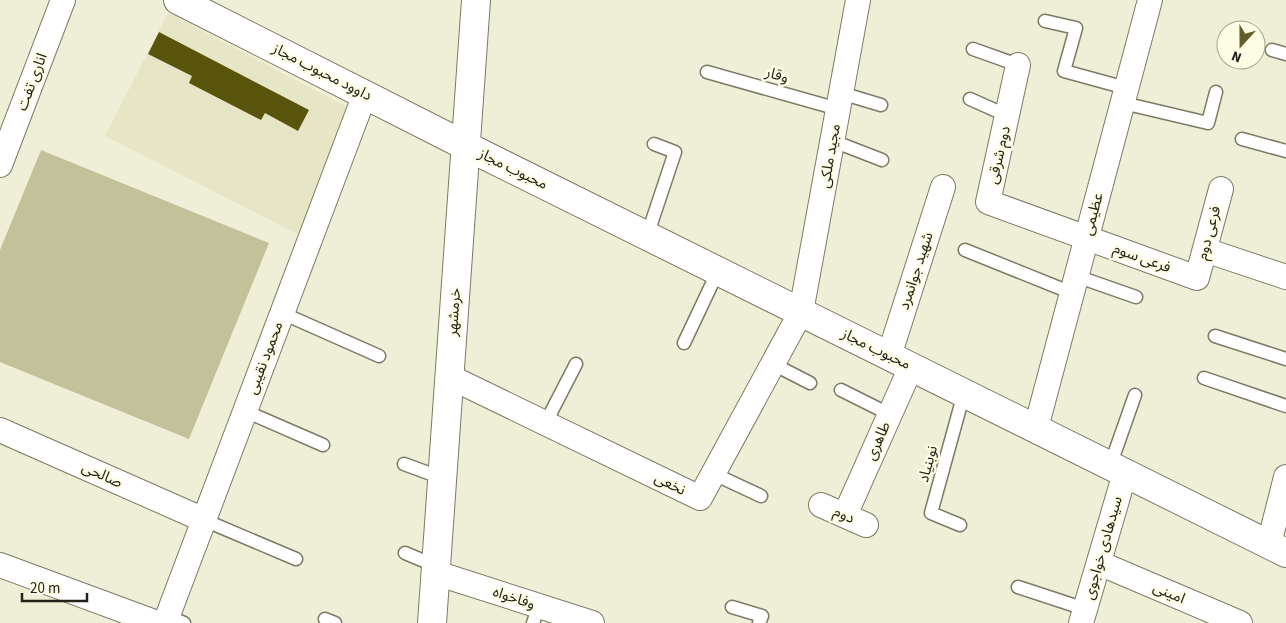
<svg xmlns="http://www.w3.org/2000/svg" width="1286" height="623" font-family="'Source Sans 3','Noto Sans Arabic',sans-serif">
  <style>
    .built { fill: #e6e5c5 }
    .green { fill: #c2c199 }
    .building { fill: #58540b }
    .lines { fill: none; stroke-linecap: round; stroke-linejoin: round }
    .service-casing { stroke: #7b7b65; stroke-width: 15 }
    .minor-casing { stroke: #7b7b65; stroke-width: 26 }
    .tertiary-casing { stroke: #7b7b65; stroke-width: 30 }
    .secondary-casing { stroke: #7b7b65; stroke-width: 30 }
    .service { stroke: #fff; stroke-width: 12 }
    .minor { stroke: #fff; stroke-width: 24 }
    .tertiary { stroke: #fff; stroke-width: 28 }
    .secondary { stroke: #fff; stroke-width: 28 }
    .labels { text-anchor: middle; dominant-baseline: central; stroke-width: 5; stroke-linejoin: round; paint-order: stroke }
    .street-label { font-size: 15px; fill: #222219; stroke: #fdfce4 }
  </style>
  <rect width="100%" height="100%" fill="#efefd7"/>
  <path class="built" d="M168,13L349,108L299,235L105,136Z"/>
  <path class="green" d="M41,150L269,243L189,439L0,362V250Z"/>
  <path class="building" d="M159,32L309,110L298,131L265,113L261,120L189,83L192,76L148,54Z"/>
  <g class="lines">
    <g class="service-casing">
      <path id="service" d="M1045,21L1076,28L1064,71L1126,88
        M973,49L1018,65
        M1272,50L1286,54
        M707,72L838,109
        M841,93L881,105
        M970,99L1008,116
        M1123,103L1208,123L1216,92
        M1242,139L1286,151
        M833,141L882,160
        M647,236L675,152L654,144
        M965,250L1072,293
        M1076,276L1136,297
        M282,313L379,356
        M1215,336L1286,359
        M684,343L718,271
        M773,364L810,383
        M1204,378L1286,406
        M841,390L889,414
        M245,411L323,445
        M545,424L576,364
        M404,464L442,478
        M1110,466L1135,395
        M714,474L761,496
        M204,520L296,559
        M960,525L931,513L964,393
        M405,553L436,566
        M1018,587L1085,609
        M732,607L762,616L759,623
        M167,616L184,623
        M325,619L335,623
        M533,623L539,606"/>
    </g>
    <g class="minor-casing">
      <path id="minor" d="M1018,65L988,202L1197,278L1221,189
        M0,165L63,0
        M1205,250L1286,277
        M889,356L943,187
        M450,377L700,498L801,312L858,0
        M1036,428L1150,0
        M0,430L204,520
        M821,505L866,525
        M845,515L911,367
        M1269,544L1286,477
        M1099,563L1240,623
        M0,565L157,623
        M436,573L592,623
        M165,623L365,94
        M1081,623L1125,473"/>
    </g>
    <g class="tertiary-casing">
      <path id="tertiary" d="M432,623L476,0"/>
    </g>
    <g class="secondary-casing">
      <path id="secondary" d="M178,0L466,146L1286,553"/>
    </g>
    <use href="#service" class="service"/>
    <use href="#minor" class="minor"/>
    <use href="#tertiary" class="tertiary"/>
    <use href="#secondary" class="secondary"/>
  </g>
  <g class="labels">
    <g class="street-label">
      <text transform="translate(322 72) rotate(27)">داوود محبوب مجاز</text>
      <text transform="translate(777 75) rotate(16)">وقار</text>
      <text transform="translate(32 82) rotate(-69)">اناری تفت</text>
      <text transform="translate(999 155) rotate(-77)">دوم شرقی</text>
      <text transform="translate(830 156) rotate(-80)">مجید ملکی</text>
      <text transform="translate(513 169) rotate(26)">محبوب مجاز</text>
      <text transform="translate(1093 214) rotate(-75)">عظیمی</text>
      <text transform="translate(1209 233) rotate(-75)">فرعی دوم</text>
      <text transform="translate(1142 258) rotate(20)">فرعی سوم</text>
      <text transform="translate(916 271) rotate(-72)">شهید جوانمرد</text>
      <text transform="translate(454 312) rotate(-86)">خرمشهر</text>
      <text transform="translate(876 349) rotate(26)">محبوب مجاز</text>
      <text transform="translate(265 358) rotate(-69)">محمود نقیبی</text>
      <text transform="translate(878 441) rotate(-66)">طاهری</text>
      <text transform="translate(928 464) rotate(-75)">نوبنیاد</text>
      <text transform="translate(102 475) rotate(24)">صالحی</text>
      <text transform="translate(670 484) rotate(26)">نخعی</text>
      <text transform="translate(844 515) rotate(24)">دوم</text>
      <text transform="translate(1103 548) rotate(-74)">سیدهادی خواجوی</text>
      <text transform="translate(1169 593) rotate(23)">امینی</text>
      <text transform="translate(514 598) rotate(18)">وفاخواه</text>
    </g>
  </g>
  <g transform="translate(1241 45) rotate(201)"><circle r="24" fill="#fdfce4" stroke="#a5a593"/>
  <path d="M0-4L9 19L0 12L-9 19Z" fill="#615e2b"/>
  <text y="-8" font-size="14" font-weight="bold" text-anchor="middle" fill="#222219">N</text>
  </g>
  <path d="M22 593v8h65v-8" fill="none" stroke="#222219" stroke-width="2.5"/>
  <text x="30" y="593" font-size="15" fill="#222219" stroke="#fdfce4" stroke-width="4" paint-order="stroke">20 m</text>
</svg>
